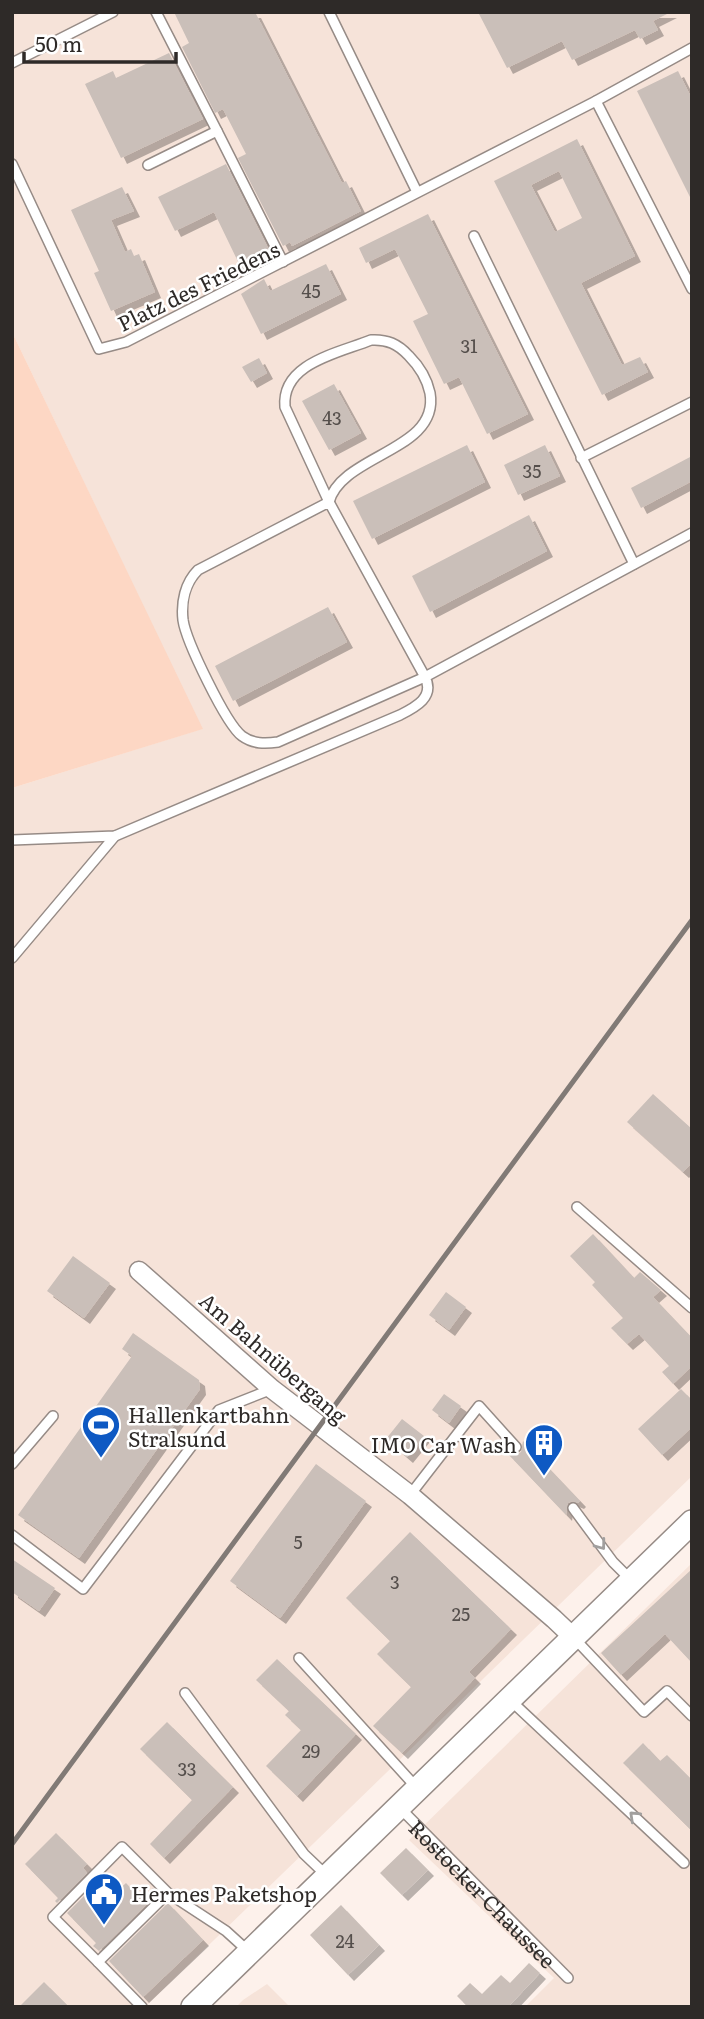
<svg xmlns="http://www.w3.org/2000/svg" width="704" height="2019" font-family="Literata,serif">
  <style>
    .built { fill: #f6e3d9 }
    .green { fill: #fdd7c4 }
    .building { fill: #cabfb9; fill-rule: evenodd; filter: url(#shadow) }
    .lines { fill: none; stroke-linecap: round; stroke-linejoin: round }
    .service-casing { stroke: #968b86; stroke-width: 12 }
    .minor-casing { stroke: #968b86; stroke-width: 21 }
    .secondary-casing { stroke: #968b86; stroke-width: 26 }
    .service { stroke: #fff; stroke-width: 9 }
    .minor { stroke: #fff; stroke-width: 18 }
    .secondary { stroke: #fff; stroke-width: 23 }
    .rail { stroke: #817a76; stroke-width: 5 }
    .oneway { stroke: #a19f9e }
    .labels { text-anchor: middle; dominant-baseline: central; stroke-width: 5; stroke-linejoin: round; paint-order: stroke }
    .number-label { font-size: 18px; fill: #554f4c }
    .street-label { font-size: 21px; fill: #2e2a28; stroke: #fff }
    .poi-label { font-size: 21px; fill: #2e2a28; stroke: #fff; text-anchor: start }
  </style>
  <defs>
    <filter id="shadow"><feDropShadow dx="6" dy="6" stdDeviation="0" flood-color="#0004"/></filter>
  </defs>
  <rect width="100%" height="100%" fill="#fdf1eb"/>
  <path class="built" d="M12,12H692V1476L145,2007H12V788L202,729L12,332Z
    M692,1563V2007H525L554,1978L409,1840Z
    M267,1984L290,2007H236L243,2000Z"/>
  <path class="green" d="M12,332L203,729L12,788Z"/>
  <path class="building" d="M174,12H255L342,183L346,181L361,211L292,246L290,242L283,246L238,158L246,154L223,109L215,113L182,47L189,43Z
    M478,12H671L653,21L658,30L640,39L635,30L572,60L562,41L507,68Z
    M169,53L203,119L121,158L85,84L113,71L116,78Z
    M678,71L692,99V201L637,91Z
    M577,139L635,256L581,283L622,365L640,357L648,372L602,395L494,181ZM559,171L582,218L555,232L531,185Z
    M226,164L270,252L254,259L258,266L244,274L214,212L175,231L158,197Z
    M122,187L134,211L111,220L125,252L131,249L134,256L139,254L155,292L111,311L94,273L99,271L71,210Z
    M428,214L528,414L487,434L459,377L444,384L413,321L428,314L395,249L366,263L359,248Z
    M326,264L341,294L261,334L241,294L264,279L270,291Z
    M259,358L267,373L251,382L242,367Z
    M334,384L361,433L329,450L302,401Z
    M467,445L485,482L372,539L353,501Z
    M545,445L560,476L518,495L504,465Z
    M692,456V481L641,508L631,488Z
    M529,515L547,551L430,612L412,576Z
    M328,607L347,642L233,701L215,666Z
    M653,1094L692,1129V1163L683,1172L627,1122Z
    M593,1234L634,1278L640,1272L661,1290L653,1297L692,1338V1366L673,1384L662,1372L669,1366L639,1334L627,1344L611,1328L623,1318L592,1285L595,1282L570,1256Z
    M73,1256L110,1283L84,1318L47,1291Z
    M446,1292L466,1307L449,1330L429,1315Z
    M133,1333L199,1380L200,1389L79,1558L18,1515L132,1356L122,1349Z
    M681,1389L692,1400V1427L662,1455L638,1429Z
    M444,1394L461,1406L449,1423L432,1410Z
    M402,1419L424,1436L407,1457L386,1439Z
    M523,1441L580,1501L578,1503L573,1501L568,1503L566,1515L508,1454L511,1452L517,1454L521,1452Z
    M316,1464L366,1501L280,1618L230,1581Z
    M410,1532L511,1629L469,1672L475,1678L402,1753L373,1726L411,1687L377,1654L390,1641L346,1598Z
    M12,1559L55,1588L39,1611L12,1592Z
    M692,1569V1663L665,1634L621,1675L601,1653Z
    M277,1659L356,1734L297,1796L266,1766L301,1730L285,1715L289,1711L256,1680Z
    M167,1722L233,1787L164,1858L150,1844L192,1800L140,1749Z
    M643,1743L660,1761L667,1755L692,1780V1831L623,1763Z
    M56,1833L87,1864L83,1868L87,1873L57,1903L55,1901L58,1898L25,1864Z
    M406,1848L428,1870L402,1895L380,1873Z
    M97,1883L111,1897L126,1883L141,1899L153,1888L158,1893L99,1951L93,1946L96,1943L67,1913Z
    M168,1903L203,1940L143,1997L109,1961Z
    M341,1905L379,1945L348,1975L310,1935Z
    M529,1963L540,1973L508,2007H468L457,1996L470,1983L482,1994L501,1975L510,1983Z
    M44,1982L69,2007H19Z"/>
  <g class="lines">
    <g class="service-casing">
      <g id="service">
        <path d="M156,12L217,131"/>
        <path d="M329,12L417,192"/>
        <path d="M12,63L113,12"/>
        <path d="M596,101L692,289"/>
        <path d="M12,164L99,349L126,342L596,101L692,48"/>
        <path d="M148,165L217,131L283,262"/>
        <path d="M474,236L634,564"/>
        <path d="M371,340C387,339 398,344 409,356C419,366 427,379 430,393C440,451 342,454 329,502L285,407C281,363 339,353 371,340Z"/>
        <path d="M581,458L692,402"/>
        <path d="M12,840L115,836L400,715C416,707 435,697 425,677L329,502L198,570C185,583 181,602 183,620C186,641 226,724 242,736C253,744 265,744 278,742L425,677L692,533"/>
        <path d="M12,958L115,836"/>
        <path d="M577,1207L692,1308"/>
        <path d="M12,1464L53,1416"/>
        <path d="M410,1495L479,1406L516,1447"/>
        <path d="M573,1508L613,1562L631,1580"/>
        <path d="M12,1535L83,1589L219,1410L272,1389"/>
        <path d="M575,1639L644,1712L667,1691L692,1716"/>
        <path d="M299,1658L416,1787"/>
        <path d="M185,1693L304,1854L326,1875"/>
        <path d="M509,1699L684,1863"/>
        <path id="s1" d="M400,1808L568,1978"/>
        <path d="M98,1962L53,1917L122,1847L168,1893"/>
        <path d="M142,2007L98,1962L168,1893L226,1931L248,1951"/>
      </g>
    </g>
    <g class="minor-casing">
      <path id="minor" d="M139,1271L272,1389L410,1495L554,1619L573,1637"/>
    </g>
    <g class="secondary-casing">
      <path id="secondary" d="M193,2007L692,1522"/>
    </g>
    <use href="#service" class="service"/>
    <use href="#minor" class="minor"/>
    <use href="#secondary" class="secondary"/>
    <path class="rail" d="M12,1844L692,920"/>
  </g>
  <defs><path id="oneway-chevron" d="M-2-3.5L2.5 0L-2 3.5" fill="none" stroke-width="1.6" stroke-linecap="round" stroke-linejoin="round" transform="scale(1.75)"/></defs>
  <g class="oneway">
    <use href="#oneway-chevron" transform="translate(601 1545) rotate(53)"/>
    <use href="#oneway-chevron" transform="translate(634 1816) rotate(-137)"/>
  </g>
  <defs>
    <g id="stadium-pin" transform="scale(2.0125)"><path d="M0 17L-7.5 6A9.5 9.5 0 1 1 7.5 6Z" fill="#0e59c3" stroke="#fff"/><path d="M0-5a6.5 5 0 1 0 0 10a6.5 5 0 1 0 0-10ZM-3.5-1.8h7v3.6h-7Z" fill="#fff"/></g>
    <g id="building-pin" transform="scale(2.0125)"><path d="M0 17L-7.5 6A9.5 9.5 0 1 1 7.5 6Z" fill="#0e59c3" stroke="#fff"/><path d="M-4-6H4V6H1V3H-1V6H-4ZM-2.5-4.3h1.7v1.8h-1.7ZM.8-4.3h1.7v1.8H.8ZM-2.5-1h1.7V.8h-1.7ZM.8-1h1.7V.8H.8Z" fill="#fff"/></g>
    <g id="civic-pin" transform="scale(2.0125)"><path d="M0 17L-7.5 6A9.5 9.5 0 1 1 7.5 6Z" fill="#0e59c3" stroke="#fff"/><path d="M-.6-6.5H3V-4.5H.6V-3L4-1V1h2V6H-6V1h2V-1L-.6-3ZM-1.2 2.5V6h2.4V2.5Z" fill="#fff"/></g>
  </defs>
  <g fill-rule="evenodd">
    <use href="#stadium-pin" x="101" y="1425"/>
    <use href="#building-pin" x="544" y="1443"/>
    <use href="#civic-pin" x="104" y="1892"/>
  </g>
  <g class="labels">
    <g class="number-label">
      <text x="311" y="290">45</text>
      <text x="469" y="345">31</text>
      <text x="332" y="417">43</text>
      <text x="532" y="470">35</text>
      <text x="298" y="1541">5</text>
      <text x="395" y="1581">3</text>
      <text x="461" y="1613">25</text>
      <text x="311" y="1750">29</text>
      <text x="187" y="1768">33</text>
      <text x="345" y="1940">24</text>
    </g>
    <g class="street-label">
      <text transform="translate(198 285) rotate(-26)">Platz des Friedens</text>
      <text transform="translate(274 1357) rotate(41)">Am Bahnübergang</text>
      <text stroke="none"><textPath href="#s1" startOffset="119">Rostocker Chaussee</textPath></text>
    </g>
    <g class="poi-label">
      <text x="128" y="1413">Hallenkartbahn<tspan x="128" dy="24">Stralsund</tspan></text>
      <text x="517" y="1443" text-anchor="end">IMO Car Wash</text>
      <text x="131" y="1892">Hermes Paketshop</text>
    </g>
  </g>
  <rect width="704" height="2019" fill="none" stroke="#2e2a28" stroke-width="28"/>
  <path d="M24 52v10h152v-10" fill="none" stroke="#2e2a28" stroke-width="3.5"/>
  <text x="35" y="52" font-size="21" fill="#2e2a28" stroke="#ffffff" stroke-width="5" paint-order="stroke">50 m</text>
</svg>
